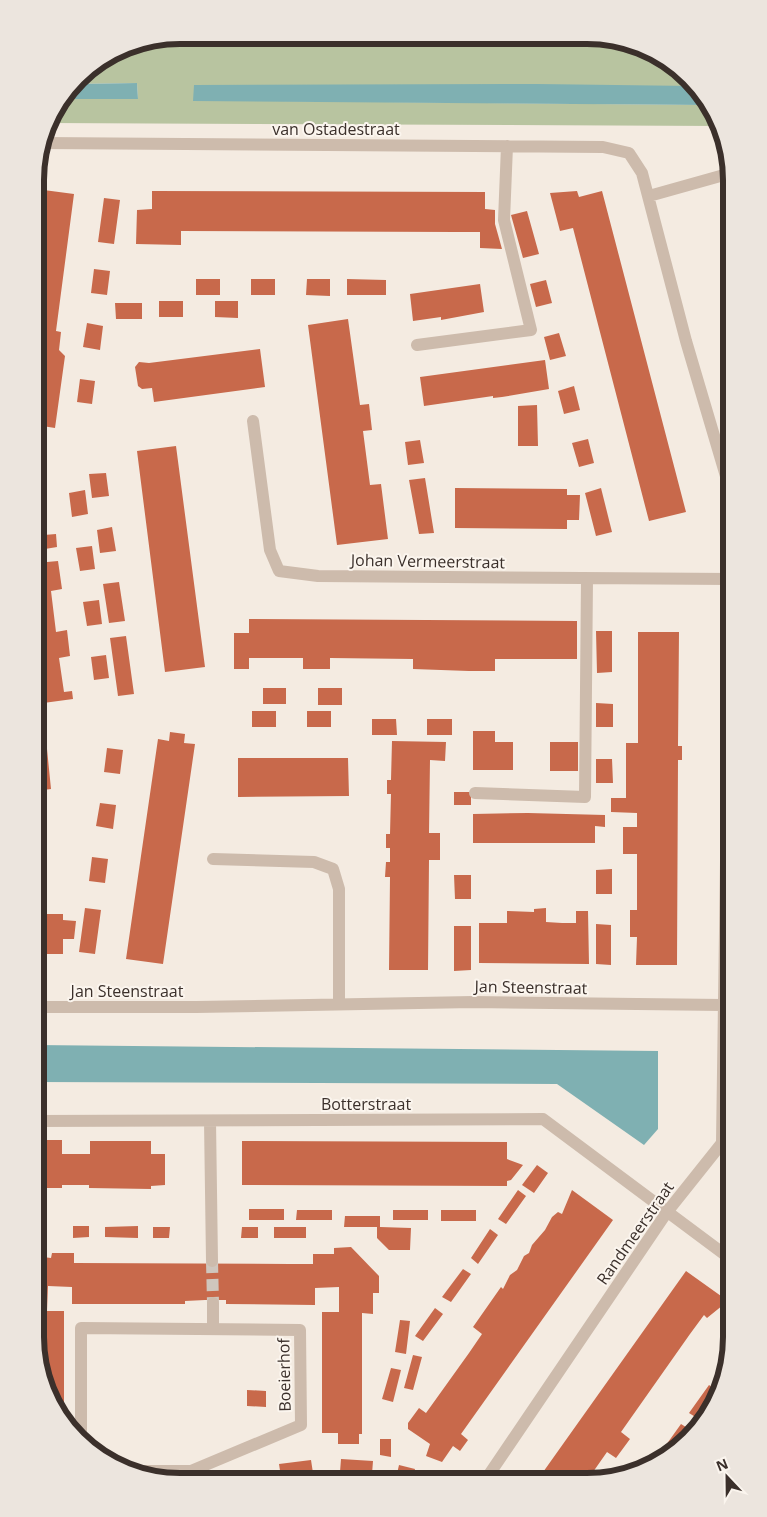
<svg xmlns="http://www.w3.org/2000/svg" width="767" height="1517" font-family="'Open Sans',sans-serif">
  <style>
    .green { fill: #b8c4a0 }
    .water { fill: #7fb0b2 }
    .building { fill: #c8694b }
    .lines { fill: none; stroke-linecap: round; stroke-linejoin: round }
    .minor-tunnel { stroke: #cfc6bd; stroke-width: 12; stroke-dasharray: 12 6; stroke-linecap: butt }
    .minor { stroke: #cdbbac; stroke-width: 12 }
    .labels { text-anchor: middle; dominant-baseline: central; stroke-width: 4; stroke-linejoin: round; paint-order: stroke }
    .street-label { font-size: 16px; fill: #3b302b; stroke: #fbf5ee }
    .rim { fill: none; stroke: #3b302b; stroke-width: 6 }
  </style>
  <rect width="100%" height="100%" fill="#f4ebe1"/>
  <path class="green" d="M180,35L615,38L683,71L693,86H311L282,101L705,105L720,126L48,123L50,115L62,99H138L137,83L74,84L84,71L125,46Z"/>
  <path class="water" d="M137,83L138,99H62L74,84Z
    M537,84L693,86L705,105L193,101L194,85Z
    M35,1045L658,1051V1129L644,1145L557,1084L35,1082Z"/>
  <path class="building" d="M36,189L74,194L56,331L61,332L59,350L65,356L55,428L36,425Z
    M152,191L485,192V209L495,210V224L502,249L480,248V232H458L181,231V245L136,244L137,210L152,209Z
    M577,191L579,197L602,191L686,512L649,521L573,228L560,231L550,193Z
    M104,198L120,200L114,244L98,242Z
    M527,211L539,254L523,258L511,215Z
    M94,269L110,271L107,295L91,293Z
    M196,279H220V295H196Z
    M251,279H275V295H251Z
    M307,279H330V296L306,295Z
    M347,279L386,280V295H347Z
    M546,280L552,303L536,307L530,284Z
    M480,284L484,312L441,320V317L413,321L410,294Z
    M159,301H183V317H159Z
    M215,301H238V318L215,317Z
    M115,303H142V319H116Z
    M348,319L360,405L369,404L372,430L363,431L370,485L381,484L388,539L337,545L308,325Z
    M87,323L103,326L100,350L83,347Z
    M559,333L566,356L550,360L544,337Z
    M260,349L265,387L154,402L152,388L142,389L138,386L135,367L139,362L149,363Z
    M545,360L549,389L502,397L493,398V396L424,406L420,377Z
    M80,379L95,381L92,404L77,402Z
    M574,386L580,410L564,414L558,391Z
    M537,405L538,446H518V406Z
    M588,439L594,463L579,467L572,443Z
    M420,440L424,463L408,465L405,442Z
    M176,446L205,667L165,672L137,451Z
    M106,473L109,496L92,498L89,474Z
    M425,478L434,533L419,534L409,480Z
    M36,484L44,535L56,534L57,547L45,549L47,562L58,561L62,589L51,591L56,632L67,630L70,656L59,658L64,692L72,691L73,699L36,704Z
    M455,488L567,489V495H580L579,520H567V529L455,528Z
    M601,488L612,532L596,536L585,493Z
    M85,490L88,514L72,517L69,493Z
    M112,527L116,551L100,553L97,530Z
    M92,546L95,569L80,571L76,548Z
    M119,582L125,621L109,623L103,584Z
    M99,600L102,624L87,626L83,602Z
    M249,619L577,621V659H495V671H469L413,669V659L330,658V669H303V658H249V669H234V633H249Z
    M596,631H612V672L597,673Z
    M638,632H679L678,744V746H682V760H678L677,965H636L637,937H630V910H637V854H623V827H637V813L611,812V798H626V743H638Z
    M126,636L134,694L118,696L110,638Z
    M106,655L109,678L94,680L91,657Z
    M263,688H286V704H263Z
    M318,688H342V705H318Z
    M596,703L613,704V727H596Z
    M252,711H276V727H252Z
    M307,711H331V727H307Z
    M372,719H396L397,735H372Z
    M427,719H452V735H427Z
    M473,731H495V742H513V770H473Z
    M170,732L185,734L184,743L195,744L163,964L126,959L158,739L169,741Z
    M392,741L446,742L445,761L430,760L429,833H440V860H429L428,970H389L390,877H385L386,862H390V848H386V834H390L391,794H387V780H391Z
    M550,742H578V771H550Z
    M107,748L123,750L120,774L104,772Z
    M47,749L51,789L36,791V751Z
    M238,758H348L349,796L238,797Z
    M596,759H612L613,783H596Z
    M454,792H471V805H454Z
    M100,803L116,805L113,829L96,826Z
    M528,813L605,815V827L595,826V843H473V814Z
    M36,835H40V851H35Z
    M92,857L108,859L105,883L89,881Z
    M612,869V894H596V870Z
    M454,875H471V899H455Z
    M85,908L101,910L95,954L79,952Z
    M546,908V922L562,923H576V911H588L589,964L479,963V923H507V911L534,912V909Z
    M35,914H63V920L76,921L74,939H63V954H47V961H35Z
    M596,924L611,925V965L596,964Z
    M454,926H471V970L454,971Z
    M35,1140H62V1154H90V1141H151V1154H165V1185L151,1186V1189L89,1188V1185H62V1188H35Z
    M242,1141L507,1142V1159L523,1165L511,1180L507,1181V1186L242,1185Z
    M537,1165L548,1173L534,1193L522,1185Z
    M518,1190L526,1196L506,1224L498,1219Z
    M572,1190L613,1220L461,1434L468,1440L460,1451L453,1446L442,1462L426,1456L430,1444L408,1429V1423L419,1408L426,1413L469,1353L482,1334L473,1327L501,1287L503,1289L510,1275L517,1270L524,1256L529,1253L532,1245L545,1230L552,1217L558,1212L562,1214Z
    M249,1209H284V1220H249Z
    M297,1210H332V1220H296Z
    M393,1210H428V1220H393Z
    M441,1210H476V1221H441Z
    M345,1216H380V1227L411,1228L410,1250H389L377,1238V1227H344Z
    M73,1226H89V1237L73,1238Z
    M138,1226V1238L105,1237V1227Z
    M153,1227H170L169,1238H153Z
    M242,1227H258V1238H241Z
    M274,1227H306V1238H274Z
    M490,1229L498,1235L478,1264L471,1258Z
    M351,1247L379,1276V1293H373V1314L362,1313V1434H359V1444H338V1433H322V1312H339V1287L315,1288V1305L226,1304V1300H205L185,1301V1304H72V1287L48,1286L47,1311H64V1416L43,1384L35,1337V1249L43,1257L51,1258L52,1253H74V1263L290,1264H313V1254H334V1248Z
    M463,1269L471,1274L451,1302L442,1297Z
    M686,1271L728,1301L707,1318L704,1315L690,1334L621,1432L630,1439L616,1458L607,1452L586,1482H536Z
    M435,1308L443,1314L423,1341L415,1336Z
    M400,1320L410,1321L406,1354L395,1352Z
    M413,1355L422,1357L413,1390L404,1388Z
    M726,1361L721,1376L717,1374Z
    M391,1368L401,1370L393,1402L382,1399Z
    M709,1385L716,1390L697,1418L689,1413Z
    M247,1390L266,1391V1407L247,1406Z
    M681,1424L689,1429L681,1440L663,1453L661,1452Z
    M380,1439H391V1457L380,1455Z
    M341,1459L373,1461L372,1474L340,1472Z
    M311,1460L313,1473L281,1477L279,1464Z
    M399,1465L415,1469L412,1481L396,1478Z
    M251,1472L254,1481H237L235,1477Z"/>
  <g class="lines">
    <path class="minor-tunnel" d="M212,1261L213,1303"/>
    <path class="minor" d="M42,143L603,147L629,153L642,173L686,341L728,483L730,579L722,1143L667,1212L484,1482
      M649,196L731,173
      M417,345L531,330L504,220L507,146
      M253,421L270,550L279,571L318,576L730,579
      M475,793L585,797L587,579
      M213,859L314,862L333,869L339,889V1004
      M35,1007H196L473,1002L723,1005
      M35,1121L543,1119L732,1260
      M210,1121L212,1261
      M213,1303V1328
      M81,1442V1328L300,1330L301,1425L191,1471H139"/>
  </g>
  <g class="labels">
    <g class="street-label">
      <text x="336" y="129">van Ostadestraat</text>
      <text transform="translate(428 561) rotate(1)">Johan Vermeerstraat</text>
      <text transform="translate(531 987) rotate(1)">Jan Steenstraat</text>
      <text x="127" y="991">Jan Steenstraat</text>
      <text x="366" y="1104">Botterstraat</text>
      <text transform="translate(635 1233) rotate(-55)">Randmeerstraat</text>
      <text transform="translate(284 1375) rotate(-91)">Boeierhof</text>
    </g>
  </g>
  <path d="M0 0H767V1517H0ZM180 44H587A136 136 0 0 1 723 180V1337A136 136 0 0 1 587 1473H180A136 136 0 0 1 44 1337V180A136 136 0 0 1 180 44Z" fill="#ece5de" fill-rule="evenodd"/>
  <path class="rim" d="M180 44H587A136 136 0 0 1 723 180V1337A136 136 0 0 1 587 1473H180A136 136 0 0 1 44 1337V180A136 136 0 0 1 180 44Z"/>
  <g transform="translate(727 1477) rotate(338)" stroke="#fbf5ee" stroke-width="4" paint-order="stroke">
  <path d="M0-4L9 19L0 12L-9 19Z" fill="#3b302b"/>
  <text y="-8" font-size="14" font-weight="bold" text-anchor="middle" fill="#3b302b">N</text>
  </g>
</svg>
